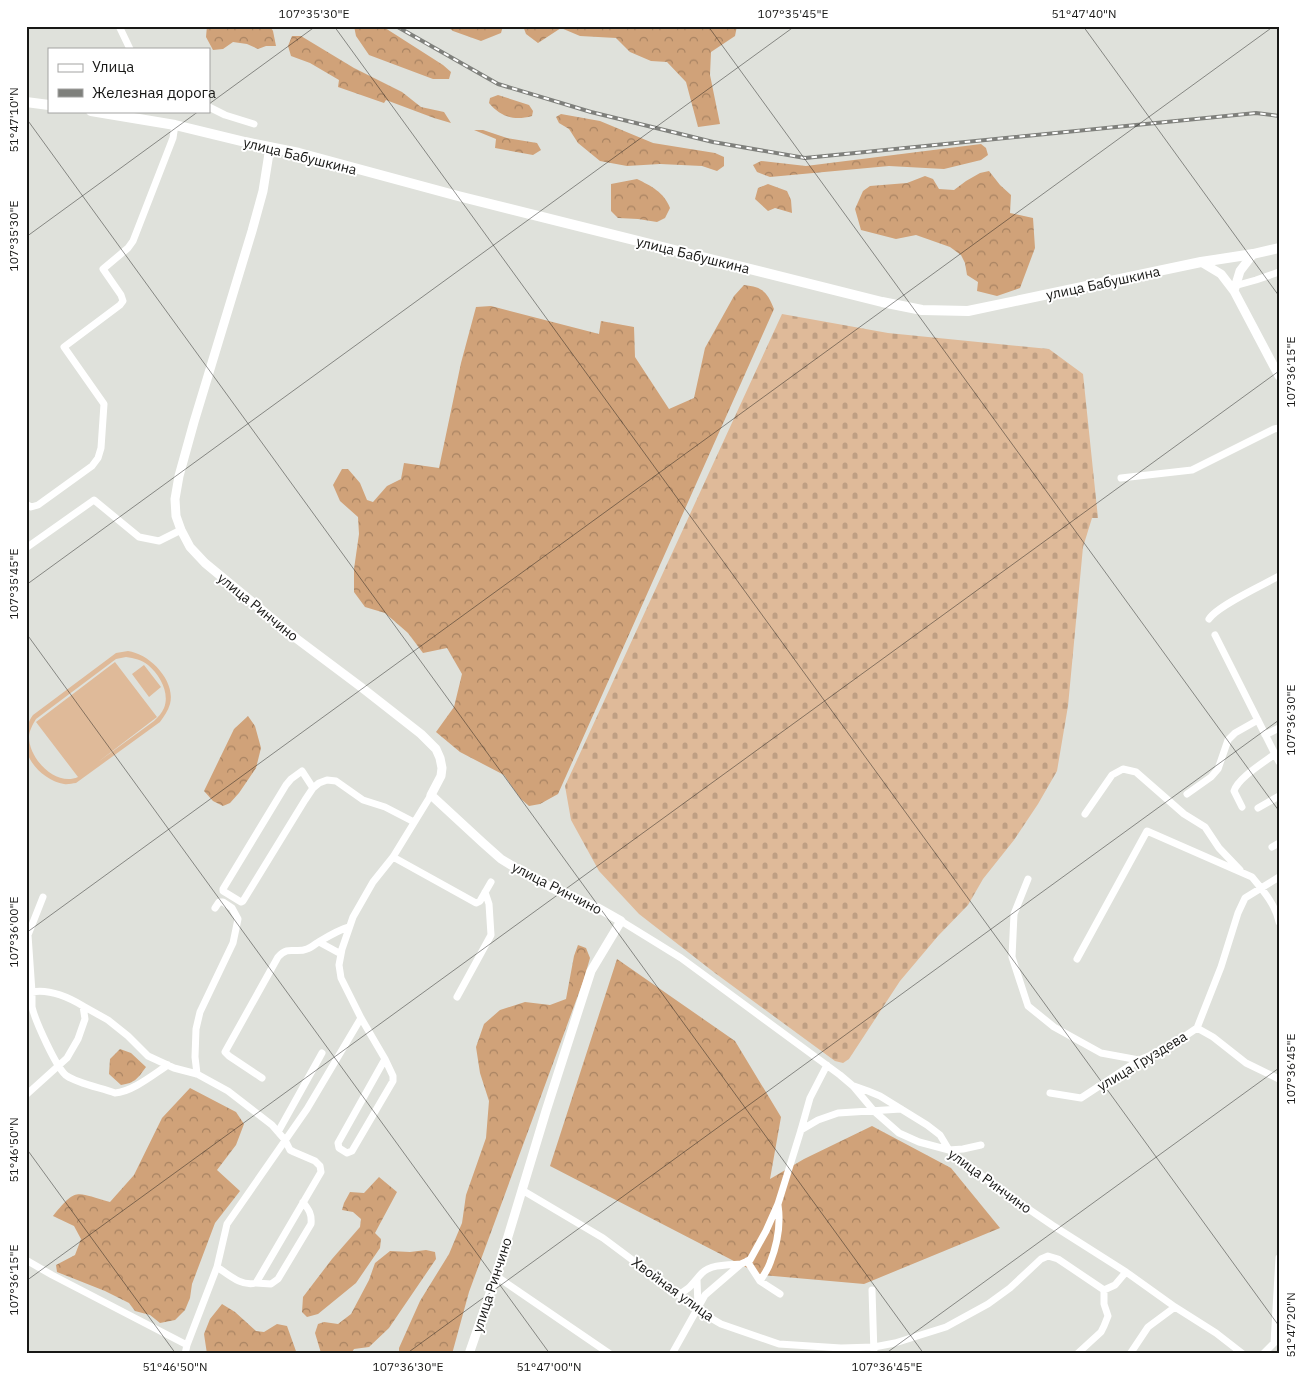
<svg xmlns="http://www.w3.org/2000/svg" width="1305" height="1380" font-family="'IBM Plex Sans',sans-serif">
  <style>
    .forest { fill: url(#forest-crowns) }
    .cemetery { fill: url(#cemetery-stones) }
    .garden { fill: #dfba99; fill-rule: evenodd }
    .lines { fill: none; stroke-linecap: round; stroke-linejoin: round }
    .minor { stroke: #fff; stroke-width: 7 }
    .tertiary { stroke: #fff; stroke-width: 9 }
    .primary { stroke: #fff; stroke-width: 10 }
    .rail-casing { stroke: #7f807c; stroke-width: 4 }
    .rail { stroke: #fff; stroke-width: 2; stroke-dasharray: 5.5; stroke-linecap: butt }
    .ticks { fill: none; stroke: #181816; stroke-width: 1; stroke-opacity: 0.45 }
    .labels { text-anchor: middle; dominant-baseline: central; stroke-width: 4; stroke-linejoin: round; paint-order: stroke }
    .street-label { font-size: 14px; fill: #181816; stroke: #fff }
    .neatline { fill: none; stroke: #181816; stroke-width: 2 }
    .ticks-label { font-size: 12px; text-anchor: middle; fill: #181816 }
  </style>
  <defs>
    <pattern id="forest-crowns" width="20" height="18" patternUnits="userSpaceOnUse" patternTransform="scale(1.25)"><rect width="20" height="18" fill="#d0a279"/><path d="M2 6a3 3 0 1 1 6 0M12 15a3 3 0 1 1 6 0" fill="none" stroke="#a88362"/></pattern>
    <pattern id="cemetery-stones" width="16" height="16" patternUnits="userSpaceOnUse" patternTransform="scale(1.25)"><rect width="16" height="16" fill="#dfba99"/><path d="M2 7V4a2 2 0 0 1 4 0v3zM10 15v-3a2 2 0 0 1 4 0v3z" fill="#bf9f83"/></pattern>
  </defs>
  <rect width="100%" height="100%" fill="#dfe1db"/>
  <path class="forest" d="M207,26H270L273,31L276,46H266L258,49L247,44L233,42L223,49L213,50L206,37Z
    M354,26H382L443,65L451,72L449,79H433L369,55L356,36Z
    M446,26H503L501,33L481,41L453,31Z
    M523,26H737L735,36L711,52L710,75L720,124L698,127L686,82L667,62L651,61L630,52L616,38L580,36L561,28L538,43L526,34Z
    M292,36H301L354,68L402,92L421,107L444,112L451,123L434,118L386,100L384,103L338,87L339,80L310,63L291,56L288,46Z
    M498,95L529,105L533,111L532,116C514,121 501,117 489,103L490,98Z
    M561,114L600,121L653,143L715,153L724,157V166L717,171L702,166L660,164L627,166L600,161L578,143L569,129L559,123L556,117Z
    M474,130H483L507,138L537,143L541,150L533,155L495,148L496,139Z
    M981,144L986,148L988,155L981,160L944,169L889,166L770,177L757,172L753,165L761,161L806,166Z
    M989,171L1000,185L1011,195L1010,213L1033,218L1035,248L1020,288L997,296L977,291L978,282L967,275L965,263L961,255L950,247L916,235L896,239L861,230L855,209L863,191L870,186L907,183L925,176L933,179L939,189L954,190L966,181L980,173Z
    M637,179C651,186 664,192 670,208L665,218L657,222L638,219L618,218L611,211V184Z
    M768,184L787,191L791,200L792,213L775,208L768,211L755,199L758,188Z
    M744,285C762,287 767,291 774,309L558,794L540,804L529,806L521,799L504,775L460,752L436,732L454,707L462,674L447,648L423,653L408,633L385,613L365,607L354,592V569L359,534L358,517L340,501L333,485L342,469H348L360,483L367,500L373,502L387,486L401,479L404,463L439,468L461,363L476,307L491,306L599,334L601,321L634,327L635,357L669,409L694,398L705,348L734,296Z
    M248,716L255,726L261,748L256,768L239,793L230,803L223,806L213,801L204,791L234,729Z
    M578,945L586,948L590,958L584,979L469,1292L452,1354H399V1348L420,1301L449,1254L462,1223L466,1195L486,1138L489,1101L480,1073L476,1047L484,1024L500,1010L525,1002L550,1005L566,999L574,956Z
    M617,959L735,1041L781,1117L770,1179L804,1159L872,1126L951,1168L1000,1228L864,1284L761,1275L550,1166Z
    M120,1049L131,1053L146,1067C138,1078 135,1083 121,1085L109,1074L110,1059Z
    M190,1088L236,1112L244,1124L236,1145L217,1170L240,1191L215,1223L192,1284L190,1298L185,1310L175,1320L160,1323L150,1315L135,1311L129,1303L105,1291L57,1272L56,1265L75,1255L81,1239L74,1226L53,1216C77,1186 76,1193 110,1202L134,1175L162,1118Z
    M379,1177L397,1192L375,1233L381,1239L380,1248L356,1283L318,1314L307,1317L302,1312L303,1297L332,1259L360,1227L361,1219L353,1212L342,1210L344,1203L350,1192L364,1193Z
    M426,1250L435,1252L436,1259L389,1328L369,1347L354,1349L351,1354L321,1353L315,1333L318,1324L324,1322L338,1324L351,1314L369,1280L375,1263L390,1251L410,1252Z
    M222,1304L235,1312L256,1331L264,1332L277,1324L287,1326L297,1354H207L204,1334L210,1319Z"/>
  <path class="cemetery" d="M782,314L888,333L1049,349L1083,374L1098,518H1092L1083,547L1068,706L1057,771L1038,804L1014,840L983,879L968,905L938,936L900,981L849,1059L843,1063L835,1061L715,973L639,914L599,871L571,820L565,786Z"/>
  <path class="garden" d="M128,651C150,654 176,681 170,704C168,711 164,716 160,722L76,783C72,783 68,785 64,784C49,782 31,767 27,752C23,741 26,724 33,715L116,653ZM126,657C134,658 142,660 148,665C160,675 170,693 164,708C162,713 158,717 154,721L98,762L157,717L115,662L36,722L78,777C56,787 29,759 29,737C29,731 33,724 36,719L116,659Z
    M144,665L161,687L149,697L132,674Z"/>
  <g class="lines">
    <path class="minor" d="M119,26L130,49
      M209,107L225,115L254,124
      M1238,285L1256,280L1279,272
      M1121,478L1192,470L1274,429L1279,428
      M26,504L31,507L38,505L92,466L98,458L101,448L104,404L64,347L120,305L123,301L121,295L103,269L128,248L133,241L173,138L175,125
      M26,548L94,500L139,537L159,541L181,530
      M1209,619C1217,606 1263,585 1279,576
      M1215,635L1279,762
      M1265,735L1279,728
      M313,788L302,771L291,779L286,785L223,889V891L241,902L243,901L305,800L313,788L319,783L327,780L336,781L363,800L385,807L414,822
      M1187,794L1211,777L1218,769L1228,740L1235,733L1258,720
      M1242,807L1234,791C1238,778 1263,763 1275,754
      M1258,808L1279,796
      M1085,814L1112,775L1123,769L1136,772L1184,814L1205,827L1219,848L1240,870
      M1272,847L1279,843
      M393,857L476,903L480,901L491,882
      M1028,879L1014,914L1012,957L1028,1006L1054,1027L1101,1053L1139,1060
      M621,921L681,958L840,1075L853,1086L874,1111L899,1133L919,1142L949,1150L999,1189L1052,1225L1126,1272L1175,1307L1216,1333L1243,1354
      M319,942L341,954
      M1077,959L1147,831L1252,877C1262,889 1276,905 1279,922
      M26,997L32,992L28,935L43,897
      M457,997L491,935L489,904L485,892
      M83,1006L108,1020L128,1036L148,1056L174,1068L197,1074L228,1091L272,1125L285,1140L290,1150L294,1152L315,1161L320,1166L321,1172L256,1283C242,1287 229,1275 217,1267
      M1197,1028L1221,967L1238,913L1245,898L1279,877
      M1197,1028L1213,1037L1246,1063L1279,1079
      M385,1059L393,1076V1081L352,1151L347,1153L339,1148L338,1143L385,1059L361,1018L341,978L339,965L342,949L353,917L373,882L393,857L431,795
      M197,1074L195,1057L196,1029L200,1012L233,943L238,919L232,908L223,902H219L215,908
      M262,1078L229,1056L225,1052L278,957C289,945 295,954 307,949C310,948 314,945 317,943C327,937 338,930 349,927
      M854,1086L868,1091L880,1096L927,1125L940,1135L949,1150L963,1149L981,1145
      M1050,1093L1081,1098L1139,1060L1166,1049L1197,1028
      M26,1095L67,1058L78,1039L85,1019L83,1006C68,997 49,989 32,992C32,997 32,1002 32,1007C35,1020 57,1070 67,1076C79,1084 102,1088 115,1093C132,1092 154,1074 168,1065
      M801,1130L818,1120L838,1113L901,1109
      M278,1132L322,1053
      M522,1190L603,1238L678,1294L697,1310L721,1324L779,1344L841,1348L874,1347L895,1343L946,1327L988,1304L1010,1288L1041,1259L1048,1256L1058,1259L1104,1290L1115,1285L1126,1272
      M26,1260L52,1275L187,1345
      M747,1261L760,1281L780,1294
      M496,1276L610,1354
      M697,1280L698,1307
      M760,1281C764,1275 768,1269 770,1263C777,1245 781,1224 778,1205
      M256,1283L271,1284L278,1279L311,1224C312,1214 309,1210 303,1202
      M872,1290L874,1354
      M678,1294C690,1290 694,1281 702,1273C711,1264 729,1265 741,1264
      M185,1354L187,1345L217,1267L227,1224L307,1109L361,1018
      M672,1354L705,1295L741,1264L750,1260L766,1231L778,1204L801,1130L810,1098L827,1065
      M1077,1354L1101,1332L1104,1326L1108,1316L1104,1304V1290
      M1130,1354L1148,1327L1175,1307
      M1263,1354L1274,1343L1279,1258"/>
    <path class="tertiary" d="M270,147L263,191L252,231L194,422L179,476L175,499L176,516L181,530L190,547L205,563L297,639L361,687L421,734L436,749L440,758L442,768L441,776L431,795L483,843L501,859L521,871L556,890L598,908L621,921L591,971L546,1111L496,1276L469,1354
      M1253,254L1240,271L1234,291L1279,376
      M1201,262L1221,274L1234,291"/>
    <path class="primary" d="M26,102L49,105
      M91,111L175,125L245,142L299,153L458,196L882,302L922,310L968,311L1201,262L1253,254L1279,248"/>
    <g class="rail-casing">
      <path id="rail" d="M396,26L498,84L591,112L713,142L805,158L1256,113L1279,116"/>
    </g>
    <use href="#rail" class="rail"/>
  </g>
  <path class="ticks" d="M334,26L1279,1326M708,26L1279,811M1083,26L1279,296M209,104L316,26M26,118L924,1354M26,237L199,111M26,585L795,26M26,633L550,1354M26,933L1274,26M26,1148L176,1354M26,1281L1279,371M406,1354L1279,720M885,1354L1279,1068"/>
  <g class="labels">
    <g class="street-label">
      <text transform="translate(300 156) rotate(14)">улица Бабушкина</text>
      <text transform="translate(693 255) rotate(14)">улица Бабушкина</text>
      <text transform="translate(1103 283) rotate(-12)">улица Бабушкина</text>
      <text transform="translate(258 607) rotate(39)">улица Ринчино</text>
      <text transform="translate(557 888) rotate(27)">улица Ринчино</text>
      <text transform="translate(1142 1061) rotate(-31)">улица Груздева</text>
      <text transform="translate(990 1181) rotate(36)">улица Ринчино</text>
      <text transform="translate(492 1285) rotate(-72)">улица Ринчино</text>
      <text transform="translate(673 1289) rotate(36)">Хвойная улица</text>
    </g>
  </g>
  <rect width="1305" height="1380" fill="none" stroke="#ffffff" stroke-width="55"/>
  <rect x="48" y="48" width="162" height="65" fill="#ffffff" stroke="#a3a3a2"/>
  <rect x="58" y="64" width="25" height="8" fill="#ffffff" stroke="#a3a3a2"/>
  <text x="92" y="72" font-size="15" fill="#181816">Улица</text>
  <rect x="58" y="89" width="25" height="8" fill="#7f807c" stroke="#a3a3a2"/>
  <text x="92" y="98" font-size="15" fill="#181816">Железная дорога</text>
  <rect x="28" y="28" width="1250" height="1324" class="neatline"/>
  <g class="ticks-label">
    <text x="314" y="18">107°35'30"E</text>
    <text x="793" y="18">107°35'45"E</text>
    <text x="1084" y="18">51°47'40"N</text>
    <text transform="translate(14 120) rotate(-90)" y="4">51°47'10"N</text>
    <text transform="translate(14 236) rotate(-90)" y="4">107°35'30"E</text>
    <text transform="translate(1291 372) rotate(-90)" y="4">107°36'15"E</text>
    <text transform="translate(14 584) rotate(-90)" y="4">107°35'45"E</text>
    <text transform="translate(1291 720) rotate(-90)" y="4">107°36'30"E</text>
    <text transform="translate(14 932) rotate(-90)" y="4">107°36'00"E</text>
    <text transform="translate(1291 1069) rotate(-90)" y="4">107°36'45"E</text>
    <text transform="translate(14 1150) rotate(-90)" y="4">51°46'50"N</text>
    <text transform="translate(14 1280) rotate(-90)" y="4">107°36'15"E</text>
    <text transform="translate(1291 1325) rotate(-90)" y="4">51°47'20"N</text>
    <text x="175" y="1371">51°46'50"N</text>
    <text x="408" y="1371">107°36'30"E</text>
    <text x="549" y="1371">51°47'00"N</text>
    <text x="887" y="1371">107°36'45"E</text>
  </g>
</svg>
